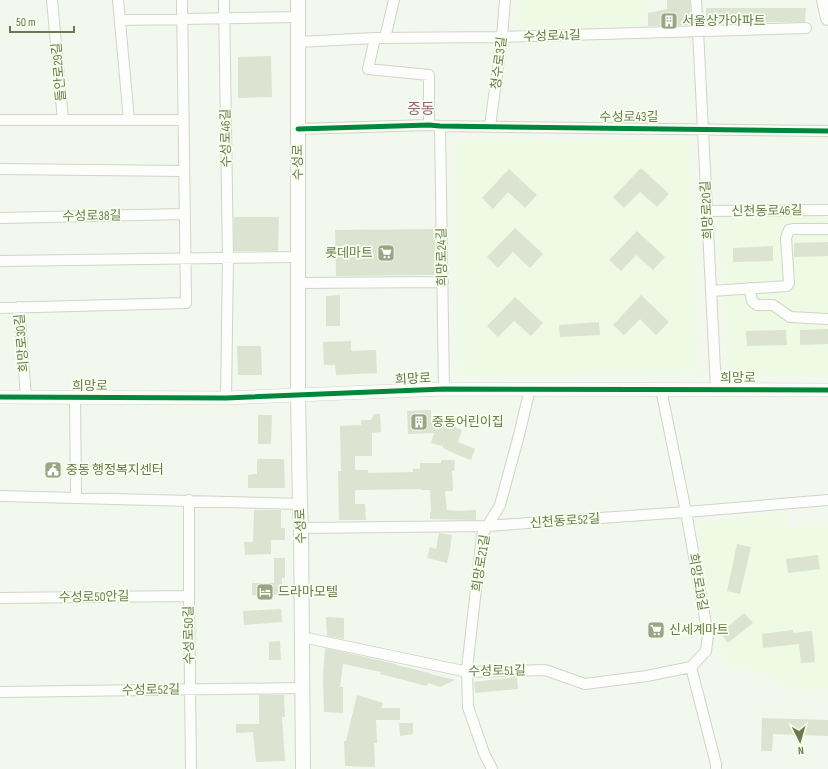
<svg xmlns="http://www.w3.org/2000/svg" width="828" height="769" font-family="'Sofia Sans Condensed','Noto Sans KR',sans-serif">
  <style>
    .residential { fill: #eefae4 }
    .building { fill: #dce3d1 }
    .lines { fill: none; stroke-linecap: round; stroke-linejoin: round }
    .minor-casing { stroke: #cfd5c7; stroke-width: 12 }
    .tertiary-casing { stroke: #cfd5c7; stroke-width: 14 }
    .secondary-casing { stroke: #cfd6c6; stroke-width: 16 }
    .minor { stroke: #fdfefc; stroke-width: 10 }
    .tertiary { stroke: #fdfefc; stroke-width: 13 }
    .secondary { stroke: #fdfefc; stroke-width: 14 }
    .cycleway-casing { stroke: #f7ffef; stroke-width: 8 }
    .cycleway { stroke: #00873e; stroke-width: 5 }
    .labels { text-anchor: middle; dominant-baseline: central; stroke-width: 3.5; stroke-linejoin: round; paint-order: stroke }
    .poi-label { font-size: 13px; fill: #6c794a; stroke: #f7ffef; text-anchor: start }
    .street-label { font-size: 13px; fill: #6c794a; stroke: #f7ffef }
    .quarter-label { font-size: 15px; fill: #956277; stroke: #f7ffef }
  </style>
  <rect width="100%" height="100%" fill="#f2f8ed"/>
  <path class="residential" d="M518,0H650L641,26L517,28Z
    M456,139H689L699,374L458,376Z
    M828,217V375L729,377L719,218Z
    M786,512L787,527L828,524V688L798,692L763,674L724,661L696,523Z"/>
  <path class="building" d="M667,0H690L691,25L648,26V13L667,9Z
    M706,8H806L805,22H706Z
    M271,56L272,97L238,98V57Z
    M641,168L669,194L657,207L640,192L624,208L613,197Z
    M509,169L537,195L525,208L508,192L493,209L482,198Z
    M234,217H279L278,251H234Z
    M515,228L543,254L530,268L513,252L498,268L487,257Z
    M435,229L436,275L336,276L335,230Z
    M637,231L665,257L653,270L636,255L621,271L609,260Z
    M828,242V256L794,257V243Z
    M773,246V261L733,262V248Z
    M340,295V326H326V296Z
    M641,295L669,322L656,335L640,319L624,335L613,325Z
    M515,297L543,323L531,336L514,321L498,337L487,326Z
    M599,322L600,335L560,337L559,325Z
    M828,329V344L800,345V330Z
    M786,330L787,345L747,346L746,331Z
    M351,341V351L376,350L377,373L336,375L335,365H324L323,342Z
    M237,346H261L262,375H238Z
    M431,410V420L448,424L462,430L458,442L475,449L471,460L458,455L443,448V446L431,443L434,433L408,434L407,411Z
    M374,414H380L381,432L372,433V456H355V470H368V473L413,472V469H420V463H441V460H455L454,471H452L453,491H445L447,510L458,511L476,510V520L430,519V512H431L430,490H421V489L355,490V504H365L366,520H339L338,471H341L340,426L361,425V420H371Z
    M258,415H272L271,444H258Z
    M257,459H284L285,488H248V475L257,474Z
    M254,510H281V528H285V540H271V554L245,555L244,542H253Z
    M439,533L452,535L450,550L447,563L427,558L430,547L436,549Z
    M737,544L751,547L740,594L727,591Z
    M818,555L820,569L788,573L786,559Z
    M274,558H285V578H282V595H252V583H274Z
    M281,609L282,622L244,625L243,611Z
    M744,613L753,623L728,643L720,633Z
    M326,617L344,618V639L327,636Z
    M793,630V633L812,631L815,662L801,663L799,644L763,648L762,634Z
    M280,641L281,660H269V642Z
    M325,648L396,664V665L430,673V674L455,680L440,687L428,683L427,686L380,674L381,672L343,664L340,687H343V713L324,712L323,677Z
    M517,677L518,689L475,693L474,682Z
    M259,695H284L285,717H282L285,761L256,762L253,732L236,733V724H259Z
    M357,695L383,703L381,708H400V720H376L377,743H374L375,767L345,766L344,741H346Z
    M762,718L828,720V736L773,734L772,751H761Z
    M399,723H413V734L400,736Z"/>
  <g class="lines">
    <g class="minor-casing">
      <path id="minor" d="M52,0L63,120
        M118,0L129,120
        M224,0L228,258L226,398
        M696,0L698,31L716,389
        M120,20L298,17
        M375,38L368,69L429,75V125
        M385,38L394,0
        M298,42L375,38L502,37L806,28
        M0,120H183
        M440,126L444,389
        M490,126L502,37L505,0
        M298,129L429,125L440,126L828,131
        M0,169L184,171
        M707,211L828,210
        M0,218L185,214
        M0,261L298,257
        M298,283L443,282
        M750,288L752,301L757,305H773L790,317L828,319
        M711,291L787,286L789,283L786,238L789,230L794,229H828
        M19,307L26,397
        M0,308L186,303L182,0
        M661,389L686,512L708,635L706,651L691,667
        M75,397L76,498
        M0,496L300,504
        M189,500V596L191,769
        M301,528L487,526L686,512L828,500
        M0,598L189,596
        M302,637L468,672L545,670L585,684L647,676L691,667
        M691,667L716,764V769
        M0,692L302,688
        M492,769L484,753L468,707L467,669L482,535L500,505L519,435L530,389"/>
    </g>
    <g class="tertiary-casing">
      <path id="tertiary" d="M0,397L226,398L444,389L828,390"/>
    </g>
    <g class="secondary-casing">
      <path id="secondary" d="M298,0V396L300,504L301,528L303,769
        M824,0L828,18"/>
    </g>
    <use href="#minor" class="minor"/>
    <use href="#tertiary" class="tertiary"/>
    <use href="#secondary" class="secondary"/>
    <g class="cycleway-casing">
      <path id="cycleway" d="M298,129L429,125L440,126L828,131
        M0,397L226,398L444,389L828,390"/>
    </g>
    <use href="#cycleway" class="cycleway"/>
  </g>
  <defs>
    <g id="building-square" transform="scale(0.9)"><rect x="-9" y="-9" width="18" height="18" rx="4" fill="#9ba583" stroke="#f7ffef"/><path d="M-4-6H4V6H1V3H-1V6H-4ZM-2.5-4.3h1.7v1.8h-1.7ZM.8-4.3h1.7v1.8H.8ZM-2.5-1h1.7V.8h-1.7ZM.8-1h1.7V.8H.8Z" fill="#fff"/></g>
    <g id="supermarket-square" transform="scale(0.9)"><rect x="-9" y="-9" width="18" height="18" rx="4" fill="#9ba583" stroke="#f7ffef"/><path d="M-6-5.5h2.5l.6 2H6L4.5 2H-2.5L-4.4-4H-6ZM-1.5 3.2a1.3 1.3 0 1 0 .1 0ZM3 3.2a1.3 1.3 0 1 0 .1 0Z" fill="#fff"/></g>
    <g id="civic-square" transform="scale(0.9)"><rect x="-9" y="-9" width="18" height="18" rx="4" fill="#9ba583" stroke="#f7ffef"/><path d="M-.6-6.5H3V-4.5H.6V-3L4-1V1h2V6H-6V1h2V-1L-.6-3ZM-1.2 2.5V6h2.4V2.5Z" fill="#fff"/></g>
    <g id="hotel-square" transform="scale(0.9)"><rect x="-9" y="-9" width="18" height="18" rx="4" fill="#9ba583" stroke="#f7ffef"/><path d="M-6-4.5h1.5V1H6V5H4.5V3h-9V5H-6ZM-4 0a1.8 1.8 0 1 1 3.6 0ZM.5 0V-2.5h3Q6-2.5 6 0Z" fill="#fff"/></g>
  </defs>
  <g fill-rule="evenodd">
    <use href="#building-square" x="669" y="21"/>
    <use href="#supermarket-square" x="386" y="253"/>
    <use href="#building-square" x="419" y="422"/>
    <use href="#civic-square" x="53" y="470"/>
    <use href="#hotel-square" x="265" y="592"/>
    <use href="#supermarket-square" x="656" y="630"/>
  </g>
  <g class="labels">
    <g class="poi-label">
      <text x="682" y="21">서울상가아파트</text>
      <text x="373" y="253" text-anchor="end">롯데마트</text>
      <text x="432" y="422">중동어린이집</text>
      <text x="66" y="470">중동 행정복지센터</text>
      <text x="278" y="592">드라마모텔</text>
      <text x="669" y="630">신세계마트</text>
    </g>
    <g class="street-label">
      <text transform="translate(552 36) rotate(-2)">수성로41길</text>
      <text transform="translate(499 63) rotate(-83)">청수로3길</text>
      <text transform="translate(59 72) rotate(-95)">들안로29길</text>
      <text x="629" y="117">수성로43길</text>
      <text transform="translate(226 138) rotate(-91)">수성로46길</text>
      <text transform="translate(298 162) rotate(-90)">수성로</text>
      <text transform="translate(707 210) rotate(-93)">희망로20길</text>
      <text transform="translate(767 211) rotate(-1)">신천동로46길</text>
      <text transform="translate(92 216) rotate(-1)">수성로38길</text>
      <text transform="translate(442 257) rotate(-91)">희망로24길</text>
      <text transform="translate(22 343) rotate(-95)">희망로30길</text>
      <text x="738" y="378">희망로</text>
      <text transform="translate(413 379) rotate(-3)">희망로</text>
      <text x="90" y="386">희망로</text>
      <text transform="translate(565 521) rotate(-4)">신천동로52길</text>
      <text transform="translate(301 526) rotate(-92)">수성로</text>
      <text transform="translate(481 563) rotate(-81)">희망로21길</text>
      <text transform="translate(698 582) rotate(80)">희망로19길</text>
      <text transform="translate(94 597) rotate(-1)">수성로50안길</text>
      <text transform="translate(189 635) rotate(-91)">수성로50길</text>
      <text transform="translate(497 671) rotate(-1)">수성로51길</text>
      <text transform="translate(151 690) rotate(-1)">수성로52길</text>
    </g>
    <g class="quarter-label">
      <text x="421" y="109">중동</text>
    </g>
  </g>
  <g transform="translate(800 741) rotate(175)" stroke="#f7ffef" stroke-width="3" paint-order="stroke">
  <path d="M0-3L7 15L0 10L-7 15Z" fill="#6c794a"/>
  <text y="-6" font-size="11" font-weight="bold" text-anchor="middle" fill="#6c794a">N</text>
  </g>
  <path d="M10 26v6h64v-6" fill="none" stroke="#6c794a" stroke-width="2"/>
  <text x="16" y="26" font-size="12" fill="#6c794a" stroke="#f7ffef" stroke-width="3" paint-order="stroke">50 m</text>
</svg>
